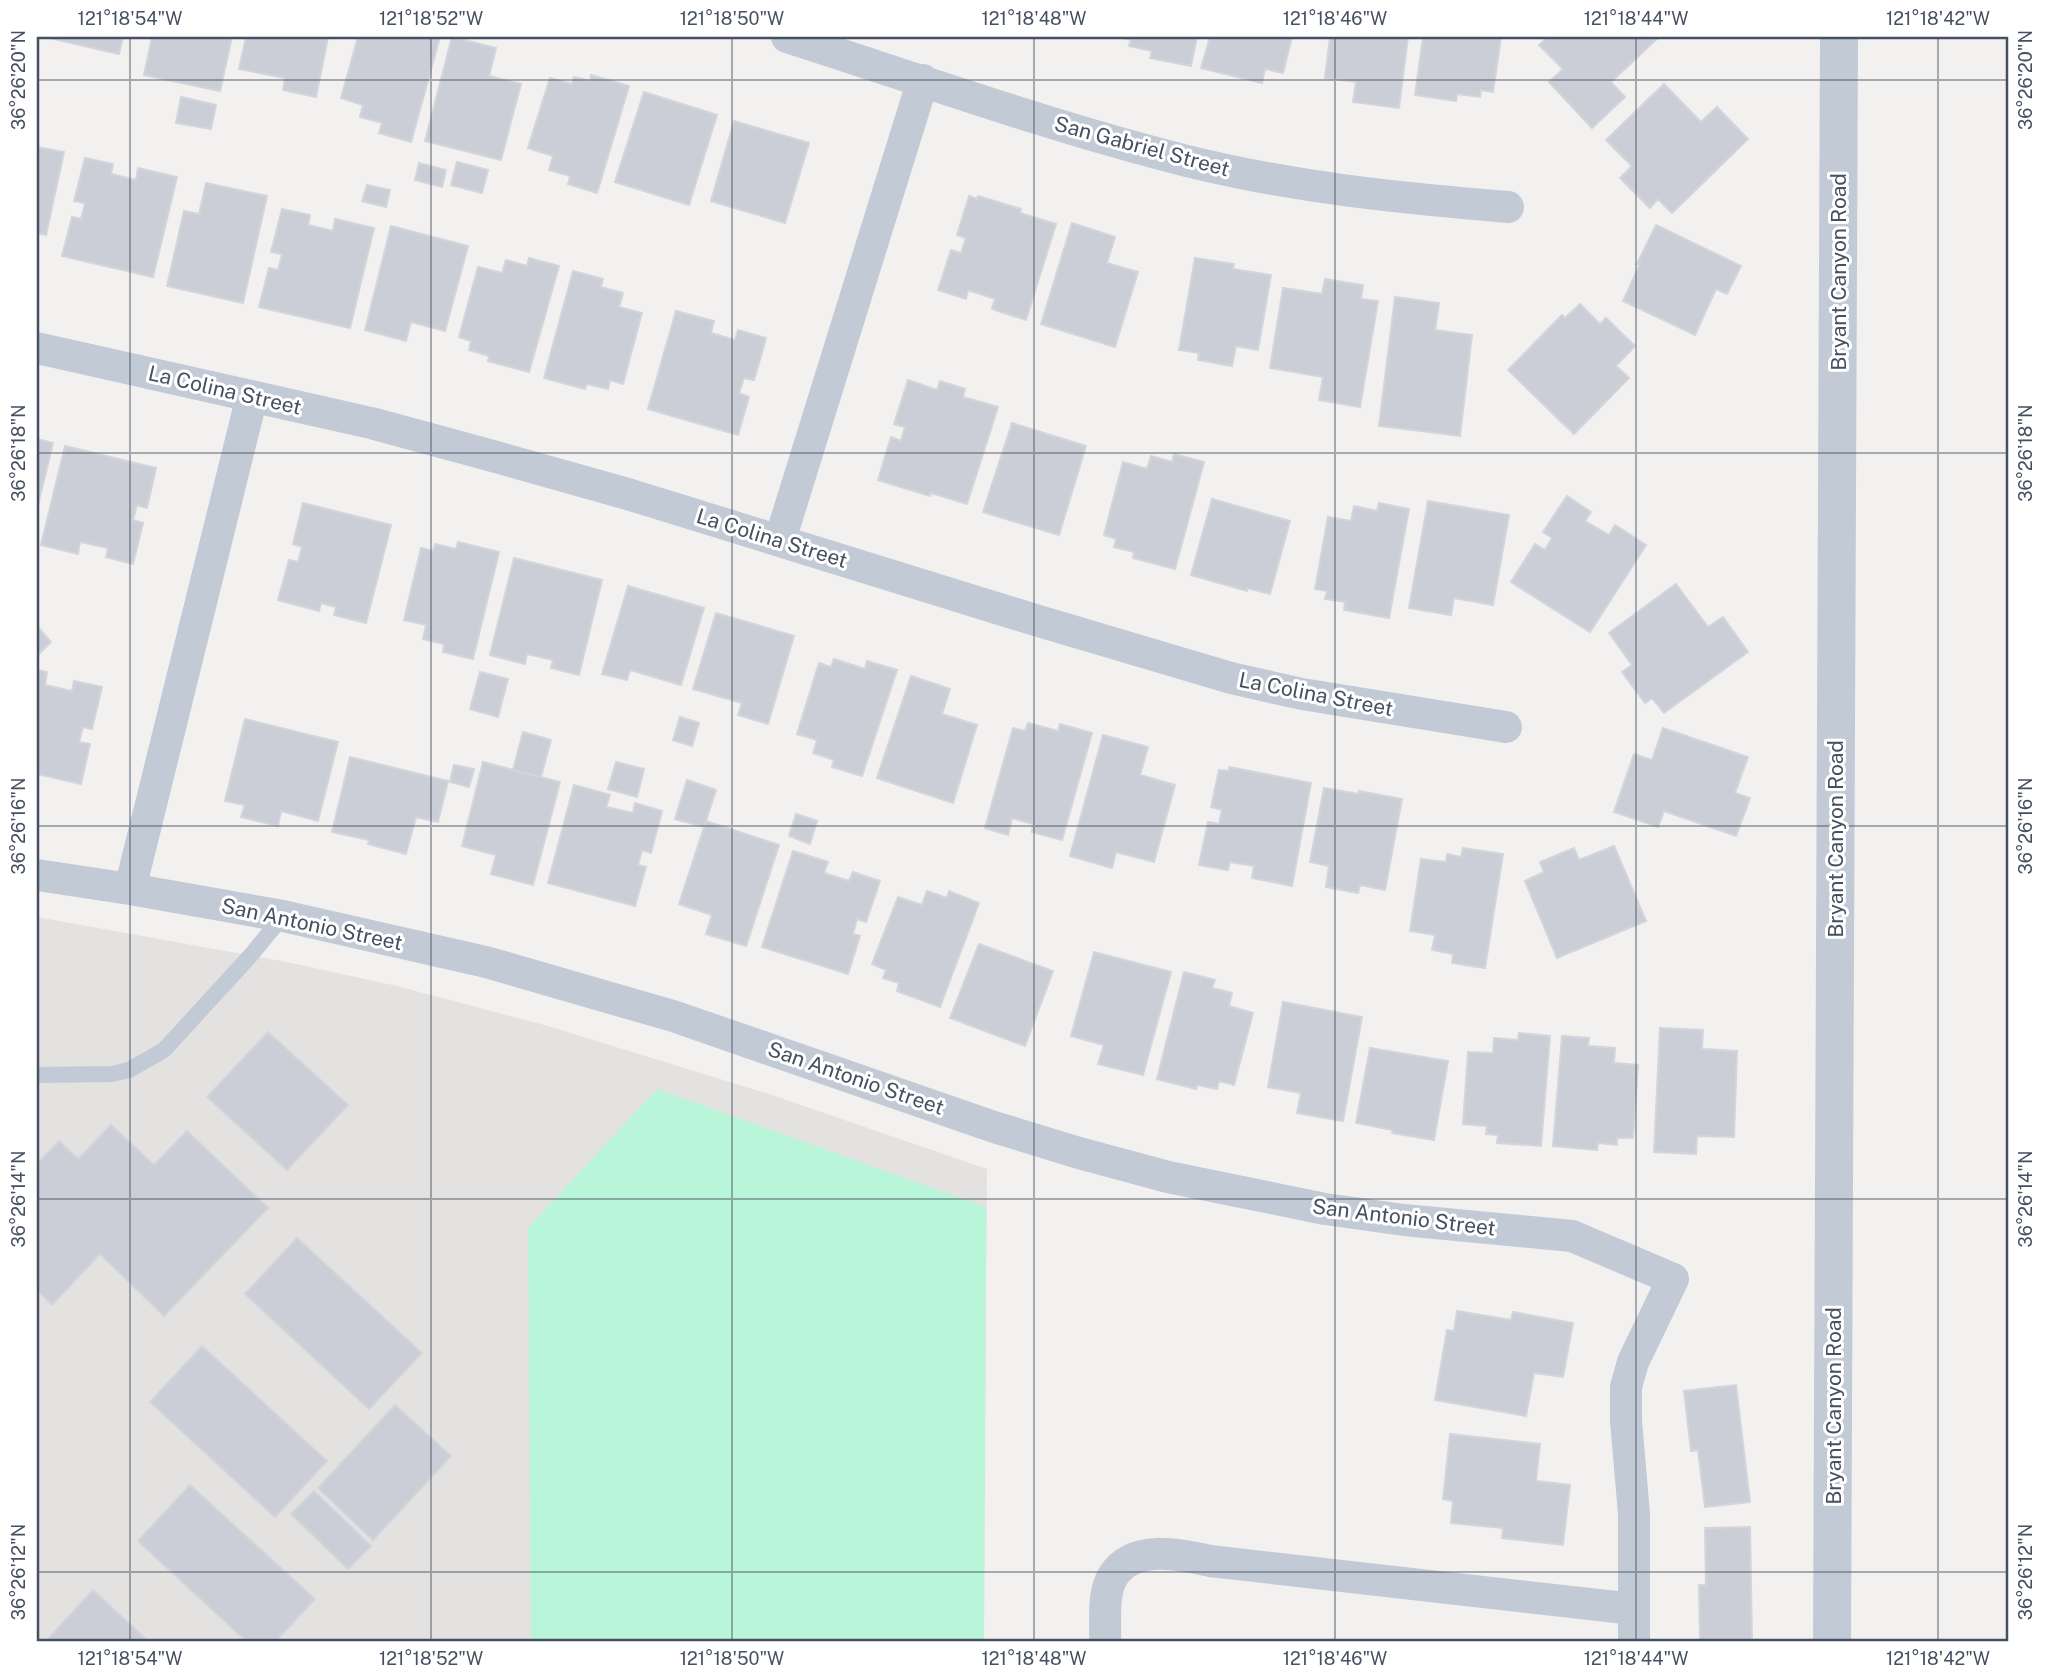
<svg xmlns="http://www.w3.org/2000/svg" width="2045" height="1678" font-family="'Public Sans',sans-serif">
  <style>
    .education { fill: #e4e1e1 }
    .green { fill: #b9f5d8 }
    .building { fill: #cbced6; stroke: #d3d5dc; stroke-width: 2 }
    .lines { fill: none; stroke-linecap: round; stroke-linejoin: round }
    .service { stroke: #c2cad6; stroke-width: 16 }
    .minor { stroke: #c2cad6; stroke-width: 32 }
    .tertiary { stroke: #c2cad6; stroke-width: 38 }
    .ticks { fill: none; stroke: #455060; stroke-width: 2; stroke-opacity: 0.45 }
    .labels { text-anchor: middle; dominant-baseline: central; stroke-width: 6; stroke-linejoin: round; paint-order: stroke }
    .street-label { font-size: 21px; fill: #455060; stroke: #fff }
    .neatline { fill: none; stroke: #455060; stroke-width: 2.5 }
    .ticks-label { font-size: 18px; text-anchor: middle; fill: #455060 }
  </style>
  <rect width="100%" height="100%" fill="#f3f0f0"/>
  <path class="education" d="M37,917L287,962L397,986L548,1026L766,1093L987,1169L984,1641H37Z"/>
  <path class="green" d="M657,1089L986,1207L984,1641H531L528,1228Z"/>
  <path class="building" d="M45,37H123L119,54Z
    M152,37H232L220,91L144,75Z
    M246,37H328L316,97L283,90L285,78L239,69Z
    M358,37H440L411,142L379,133L382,123L360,117L363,105L341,98Z
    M452,37L496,48L489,76L521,84L501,160L425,141Z
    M1118,37H1197L1191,66L1150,58L1152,51L1129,46L1131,40Z
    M1210,37H1292L1283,73L1265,69L1262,83L1201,68Z
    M1330,37H1408L1399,108L1353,102L1356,82L1325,78Z
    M1423,37H1501L1493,92L1481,90L1480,97L1457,94L1456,101L1415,95Z
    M1548,37H1659L1611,82L1625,97L1592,128L1549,82L1563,69L1539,45Z
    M591,75L629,86L597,193L568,184L570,176L549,170L553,156L528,148L550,78L572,84L574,77L590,81Z
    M1664,84L1701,122L1717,107L1748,139L1672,213L1658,199L1650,208L1620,178L1632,166L1606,140Z
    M644,92L717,115L689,205L615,182Z
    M181,97L216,105L211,129L176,123Z
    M734,121L809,143L785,223L711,201Z
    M37,147L64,152L46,235L37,233Z
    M85,158L113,164L111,174L136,180L138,168L177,177L153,277L62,256L72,217L81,219L85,203L74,201Z
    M457,162L488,170L482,193L451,185Z
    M419,163L446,170L442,187L415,180Z
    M206,183L267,196L243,303L167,286L184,211L199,214Z
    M367,185L390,190L386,207L362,201Z
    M969,196L977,199L978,196L1021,209L1020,213L1056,224L1026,320L992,309L995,299L968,290L966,299L938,290L951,250L961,253L966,238L957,235Z
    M282,209L310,215L308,225L333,231L335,219L374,228L350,328L259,307L269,268L278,270L282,254L271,252Z
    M1072,223L1115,237L1107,263L1138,272L1115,347L1041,324Z
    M1656,225L1741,266L1727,294L1716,289L1695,335L1623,301L1640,264H1637Z
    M391,226L468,246L445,331L411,322L406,341L365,330Z
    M529,258L559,266L529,372L488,361L489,356L469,350L471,341L459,337L478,267L502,273L506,260L527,266Z
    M1195,258L1234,264L1233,269L1271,275L1258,350L1236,346L1232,366L1198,360L1199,353L1179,350Z
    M573,271L603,279L601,287L623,293L619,307L642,313L623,384L610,380L608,389L587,384L585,389L544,378Z
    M1325,279L1363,285L1361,299L1378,301L1360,407L1319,400L1323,377L1270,368L1283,288L1322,294Z
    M1395,297L1439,303L1435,330L1472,335L1460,436L1379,426Z
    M1580,304L1600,324L1606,318L1635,346L1616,366L1629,378L1574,434L1508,370L1562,315L1565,318Z
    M676,311L714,321L711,333L735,340L738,330L766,338L754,380L744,378L739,393L749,397L738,435L648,409Z
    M908,380L937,390L940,381L965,389L963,397L998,407L967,504L931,493L930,496L878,480L891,437L901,441L905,427L894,424Z
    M1012,423L1086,446L1059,535L983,512Z
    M37,439L53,443L37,509Z
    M65,446L156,468L147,508L137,505L133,520L143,523L133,564L106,557L108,548L80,542L78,554L41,545Z
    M1174,454L1204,462L1175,569L1133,558L1134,552L1114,547L1116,539L1104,535L1123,462L1147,469L1151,456L1172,462Z
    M1567,496L1591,512L1585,521L1609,535L1615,525L1646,545L1590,632L1511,582L1535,544L1545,550L1552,538L1543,532Z
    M1212,499L1290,521L1270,594L1247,588V591L1191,575Z
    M1428,501L1509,515L1493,605L1454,598L1451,615L1409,608Z
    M303,503L391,525L366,623L334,615L336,607L321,603L319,611L278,600L289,560L298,562L302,547L293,544Z
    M1379,503L1409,509L1389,618L1344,610L1345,602L1325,599L1327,591L1315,589L1328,517L1351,521L1354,506L1377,511Z
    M458,542L499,552L473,659L443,652L444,644L423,639L426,625L404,620L421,548L433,551L435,544L456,549Z
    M514,558L602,580L579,675L551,668L553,660L527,654L525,664L490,655Z
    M1676,584L1708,627L1723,617L1748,652L1664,713L1652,698L1645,703L1622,672L1632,665L1609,633Z
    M628,586L704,608L681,685L630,670L627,680L602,674Z
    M716,613L794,636L768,724L738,715L742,703L693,689Z
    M37,626L51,642L37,656Z
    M834,659L865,669L867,661L897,670L862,776L832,767L834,760L813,753L817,740L797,734L819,663L831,667Z
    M37,670L47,672L45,685L72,691L74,681L102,687L92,729L83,727L79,742L90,744L81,784L37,774Z
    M480,672L508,679L498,717L470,709Z
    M911,676L950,689L942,714L977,725L953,803L877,778Z
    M680,717L699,723L692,746L673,740Z
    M245,719L338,742L318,821L281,811L278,826L241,817L245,805L225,801Z
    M1028,723L1058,731L1060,724L1092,733L1062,840L1032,832L1033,824L1012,818L1008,835L985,828L1013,728L1025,731Z
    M1663,728L1748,757L1735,793L1750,798L1736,836L1664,811L1658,827L1614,812L1634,754L1652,760Z
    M523,732L551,740L541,777L513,770Z
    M1103,735L1148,747L1140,775L1175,785L1154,862L1116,852L1112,868L1070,856Z
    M350,757L448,781L438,822L416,817L406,854L368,844L369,840L332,832Z
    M483,762L560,782L533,885L491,874L496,855L462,846Z
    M616,762L644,769L637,797L608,789Z
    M454,765L474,769L469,787L450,782Z
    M1229,767L1311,783L1292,886L1252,878L1254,866L1230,862L1228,870L1199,865L1208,822L1219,824L1222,810L1211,807L1219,770L1229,771Z
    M687,780L716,790L704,827L675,819Z
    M574,785L610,795L606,807L633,813L635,803L662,811L651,853L642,850L638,865L646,867L635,906L548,883Z
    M1324,788L1359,794V791L1402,799L1385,890L1360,885L1358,893L1326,887L1329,866L1310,862Z
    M796,814L817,821L810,844L789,836Z
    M706,821L779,845L746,946L706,934L712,915L679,904Z
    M1614,846L1646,921L1557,958L1525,881L1544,872L1540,862L1574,848L1579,860Z
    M1463,848L1503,854L1485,968L1452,963L1453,954L1432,950L1435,935L1410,931L1421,859L1446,862L1447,854L1461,857Z
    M793,851L828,862L824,873L849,881L853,872L880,881L866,922L857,919L853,934L860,936L848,974L762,947Z
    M927,891L947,898L949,891L979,903L940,1007L897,991L899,983L883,978L886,970L872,964L898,897L922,905Z
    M979,944L1053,971L1025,1046L950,1018Z
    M1094,952L1171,972L1143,1075L1098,1064L1104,1045L1071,1036Z
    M1184,972L1215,980L1212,988L1232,993L1229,1006L1253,1013L1234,1085L1219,1081L1217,1089L1197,1085L1196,1089L1157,1079Z
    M1283,1002L1362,1017L1343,1121L1297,1113L1301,1093L1268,1087Z
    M1660,1028L1703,1030L1702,1049L1737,1051L1734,1137L1697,1136L1696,1154L1654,1152Z
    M268,1032L348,1105L287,1170L207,1097Z
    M1519,1033L1550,1036L1541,1146L1497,1143L1498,1135L1486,1134L1487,1126L1463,1124L1468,1052L1493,1053L1494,1038L1518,1040Z
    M1562,1036L1589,1038L1588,1046L1615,1048L1614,1063L1638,1065L1633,1138H1617V1145L1598,1143L1597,1150L1553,1146Z
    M1370,1048L1448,1061L1434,1140L1392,1133L1393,1130L1356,1123Z
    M111,1125L154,1165L187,1131L268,1208L164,1316L100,1254L52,1305L37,1290V1164L59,1141L78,1159Z
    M297,1238L422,1353L369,1409L245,1294Z
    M1457,1311L1511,1320L1513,1312L1573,1323L1563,1377L1534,1373L1526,1416L1435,1400L1447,1330L1454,1331Z
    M202,1346L327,1461L275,1517L150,1402Z
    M1736,1385L1750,1502L1705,1507L1698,1450L1691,1451L1684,1391Z
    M395,1405L451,1456L373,1540L318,1488Z
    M1450,1434L1540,1444L1536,1481L1570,1485L1563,1545L1502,1538L1503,1528L1451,1523L1453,1501L1443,1499Z
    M190,1485L315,1599L276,1641H246L138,1541Z
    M314,1491L371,1546L348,1569L291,1514Z
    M1750,1527L1752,1641H1700L1699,1585H1706L1705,1528Z
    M93,1590L148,1641H46Z"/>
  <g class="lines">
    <path class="service" d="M37,1075L112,1074L129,1070L164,1050L251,955L283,916"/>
    <path class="minor" d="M787,37C918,79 1049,126 1183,160C1290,187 1399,198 1508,207
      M37,348L371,423L489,455L631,495L1032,619L1231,678L1302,694L1506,727
      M780,540L923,80
      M37,875L130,889L283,916L486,962L673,1016L994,1127L1079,1153L1168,1177L1325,1209L1404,1220L1572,1236L1673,1279L1633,1362L1626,1387V1421L1634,1514V1641
      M130,889L252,396
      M1105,1641C1106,1621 1102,1594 1113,1576C1133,1544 1179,1554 1210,1561L1634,1609"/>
    <path class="tertiary" d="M1832,1641L1839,37"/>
  </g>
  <path class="ticks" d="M130,37V1641M431,37V1641M732,37V1641M1034,37V1641M1335,37V1641M1636,37V1641M1938,37V1641M37,80H2008M37,453H2008M37,826H2008M37,1199H2008M37,1572H2008"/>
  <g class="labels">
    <g class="street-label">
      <text transform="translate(1142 146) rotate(15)">San Gabriel Street</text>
      <text transform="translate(1838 272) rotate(-90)">Bryant Canyon Road</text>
      <text transform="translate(225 390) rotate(13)">La Colina Street</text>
      <text transform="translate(772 538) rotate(17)">La Colina Street</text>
      <text transform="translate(1316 694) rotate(11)">La Colina Street</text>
      <text transform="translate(1835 839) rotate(-90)">Bryant Canyon Road</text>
      <text transform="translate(312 924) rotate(12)">San Antonio Street</text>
      <text transform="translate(856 1078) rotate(19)">San Antonio Street</text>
      <text transform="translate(1404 1217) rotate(7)">San Antonio Street</text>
      <text transform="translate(1833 1406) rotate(-90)">Bryant Canyon Road</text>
    </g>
  </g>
  <rect width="2045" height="1678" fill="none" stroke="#ffffff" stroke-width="77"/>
  <rect x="38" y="38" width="1969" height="1602" class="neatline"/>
  <g class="ticks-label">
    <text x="130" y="25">121°18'54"W</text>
    <text x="431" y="25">121°18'52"W</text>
    <text x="732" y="25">121°18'50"W</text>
    <text x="1034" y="25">121°18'48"W</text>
    <text x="1335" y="25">121°18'46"W</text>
    <text x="1636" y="25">121°18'44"W</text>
    <text x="1938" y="25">121°18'42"W</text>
    <text transform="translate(19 80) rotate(-90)" y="6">36°26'20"N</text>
    <text transform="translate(2026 80) rotate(-90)" y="6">36°26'20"N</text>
    <text transform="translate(19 453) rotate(-90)" y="6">36°26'18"N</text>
    <text transform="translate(2026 453) rotate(-90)" y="6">36°26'18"N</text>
    <text transform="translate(19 826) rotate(-90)" y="6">36°26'16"N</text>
    <text transform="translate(2026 826) rotate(-90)" y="6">36°26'16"N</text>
    <text transform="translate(19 1199) rotate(-90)" y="6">36°26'14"N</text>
    <text transform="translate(2026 1199) rotate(-90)" y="6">36°26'14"N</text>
    <text transform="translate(19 1572) rotate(-90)" y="6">36°26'12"N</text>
    <text transform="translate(2026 1572) rotate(-90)" y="6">36°26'12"N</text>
    <text x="130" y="1665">121°18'54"W</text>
    <text x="431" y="1665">121°18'52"W</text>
    <text x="732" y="1665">121°18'50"W</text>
    <text x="1034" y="1665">121°18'48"W</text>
    <text x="1335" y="1665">121°18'46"W</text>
    <text x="1636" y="1665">121°18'44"W</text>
    <text x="1938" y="1665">121°18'42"W</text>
  </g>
</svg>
